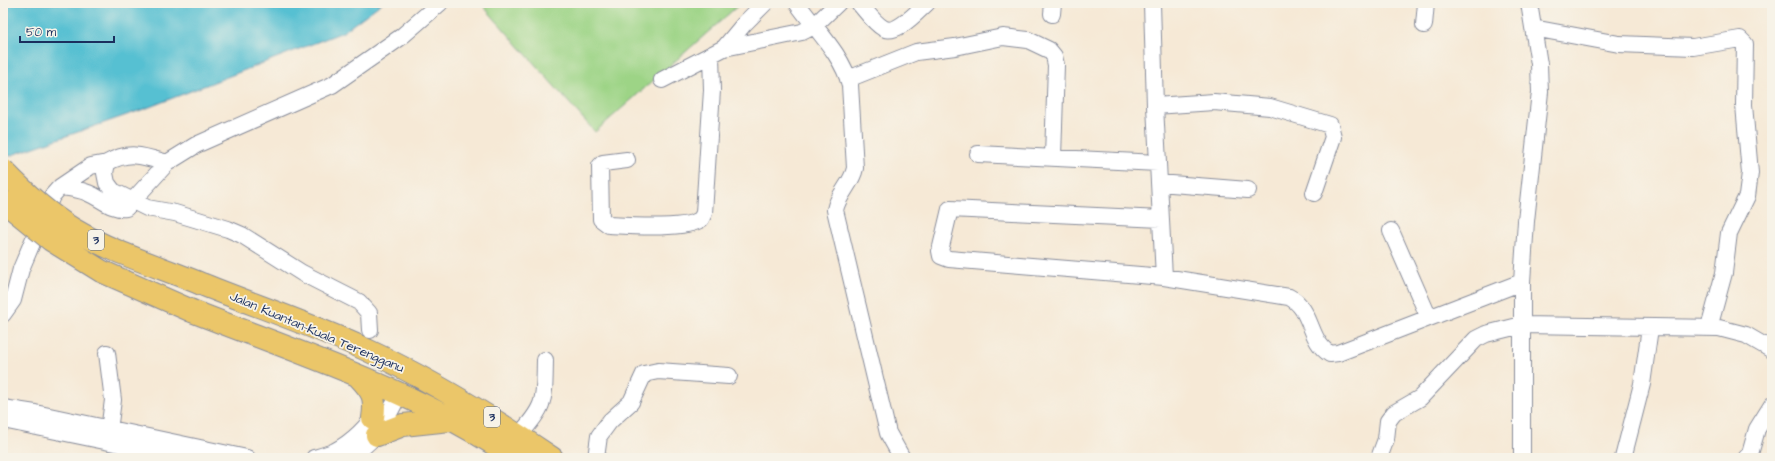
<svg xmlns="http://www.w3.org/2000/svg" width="1775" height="461" font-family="'Architects Daughter',sans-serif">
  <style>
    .green { fill: #9dd486; stroke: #5c8272 }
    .water { fill: #56c0d2; stroke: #387898 }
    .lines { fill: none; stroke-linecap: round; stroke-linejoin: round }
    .minor-casing { stroke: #888c9a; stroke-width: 18 }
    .highway-casing { stroke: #888c9a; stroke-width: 24 }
    .minor { stroke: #fff; stroke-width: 16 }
    .highway { stroke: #ebc669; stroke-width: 22 }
    .highway-bridge-casing { stroke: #888c9a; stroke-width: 24; stroke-linecap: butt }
    .highway-bridge { stroke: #ebc669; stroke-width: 22 }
    .labels { text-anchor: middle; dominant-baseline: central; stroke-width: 3.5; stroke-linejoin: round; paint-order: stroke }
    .shield { fill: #f7f3e8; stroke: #5d6a87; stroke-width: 1 }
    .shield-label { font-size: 12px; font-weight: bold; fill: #1b2f5e }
    .street-label { font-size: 13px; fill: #1b2f5e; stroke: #f7f3e8 }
  </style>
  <rect width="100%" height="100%" fill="#f7f3e8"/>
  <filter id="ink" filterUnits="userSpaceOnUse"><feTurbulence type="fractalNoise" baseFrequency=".025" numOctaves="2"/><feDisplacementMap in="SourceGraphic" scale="8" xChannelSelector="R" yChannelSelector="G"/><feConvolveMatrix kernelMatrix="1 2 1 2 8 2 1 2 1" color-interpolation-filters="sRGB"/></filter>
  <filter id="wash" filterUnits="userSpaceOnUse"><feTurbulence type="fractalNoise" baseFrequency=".012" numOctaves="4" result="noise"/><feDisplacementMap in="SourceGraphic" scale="16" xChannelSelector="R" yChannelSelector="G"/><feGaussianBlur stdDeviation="0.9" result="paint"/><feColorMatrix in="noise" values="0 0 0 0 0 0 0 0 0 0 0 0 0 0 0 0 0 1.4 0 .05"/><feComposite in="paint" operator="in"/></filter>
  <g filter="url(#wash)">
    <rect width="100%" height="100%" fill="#f6e9d6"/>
    <path class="green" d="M488,3H741L595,132L484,7Z"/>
    <path class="water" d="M3,3H382L343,32L147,108L3,158Z"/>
  </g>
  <g filter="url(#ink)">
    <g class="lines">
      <g class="minor-casing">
        <path id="minor" d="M797,3C815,29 842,54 850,85L855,168C852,184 838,194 835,210L888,433L902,458
          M859,3C866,11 874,23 883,28C896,36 918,11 927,3
          M1152,3L1155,106L1164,277
          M1052,14L1053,3
          M1424,25L1426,3
          M1533,28L1619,44L1693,47L1740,39L1745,44L1744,105L1750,173L1747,196L1729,233L1724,273L1709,328
          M724,48L744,24L765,3
          M848,79L916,52L955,47L1003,37L1028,40L1049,50L1054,56L1056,65L1053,157
          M662,80L724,48L802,32L814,26L838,3
          M1155,106L1214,102L1270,107L1330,125L1333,137L1314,193
          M978,154L1158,163
          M627,160L603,163L600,166L601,219L609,225C628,226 687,230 701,219L704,213L712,90L711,55
          M167,163C144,156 129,150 107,163L105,173L107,183L113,191L147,208L175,213L228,229L242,235L302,273L359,302L369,313L370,330
          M1159,183L1248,190
          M60,187L91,166L107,163
          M1161,219L950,209L940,251L941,256L949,259L1164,277L1289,297C1313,309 1308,341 1330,354L1338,353L1522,282
          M1391,231L1429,318
          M3,314L13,300L21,269L52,196L60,187C69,188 79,189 88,193C101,198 111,210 126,208L167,163L196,145L332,85L401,37L440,3
          M107,353L113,400L108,438
          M3,408L35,413L247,458
          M3,420L187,458
          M519,435C547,405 544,399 545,360
          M314,458C321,456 329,454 335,451C352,442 369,426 378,409
          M346,458C376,443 385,422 399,394
          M596,458L599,436L610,421L631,402L644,374L658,371L729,376
          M1379,458L1386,439L1388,421L1394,413L1420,398L1476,339L1486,334L1522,325L1719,328L1746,335L1772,350
          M1522,458V282L1526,221L1540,92L1539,64L1529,3
          M1623,458L1642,384L1650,328
          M1746,458L1750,454L1757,429L1772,405"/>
      </g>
      <g class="highway-casing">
        <path id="highway" d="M204,285C259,307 316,326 369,351C435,382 493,418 552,458
          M192,311C301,354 418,391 515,458
          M359,377C373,392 376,397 373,418
          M377,435L403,425L450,420"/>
      </g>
      <use href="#minor" class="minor"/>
      <use href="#highway" class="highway"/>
      <g class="highway-bridge-casing">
        <path id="highway-bridge" d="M3,170C24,192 47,213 73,229C113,253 161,267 204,285
          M3,201L51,240L101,271L192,311"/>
      </g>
      <use href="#highway-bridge" class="highway-bridge"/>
    </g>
  </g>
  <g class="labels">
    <g class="shield">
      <rect x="88" y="230" width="16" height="20" rx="3"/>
      <rect x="484" y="407" width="16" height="20" rx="3"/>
    </g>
    <g class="shield-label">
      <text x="96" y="240">3</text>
      <text x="492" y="417">3</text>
    </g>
    <g class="street-label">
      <text transform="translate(317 332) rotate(23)">Jalan Kuantan-Kuala Terengganu</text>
    </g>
  </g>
  <rect width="1775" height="461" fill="none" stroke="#f7f3e8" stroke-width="16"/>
  <path d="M20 36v6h94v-6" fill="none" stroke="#1b2f5e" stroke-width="2"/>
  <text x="26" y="36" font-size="12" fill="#1b2f5e" stroke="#f7f3e8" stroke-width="3" paint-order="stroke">50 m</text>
</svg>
